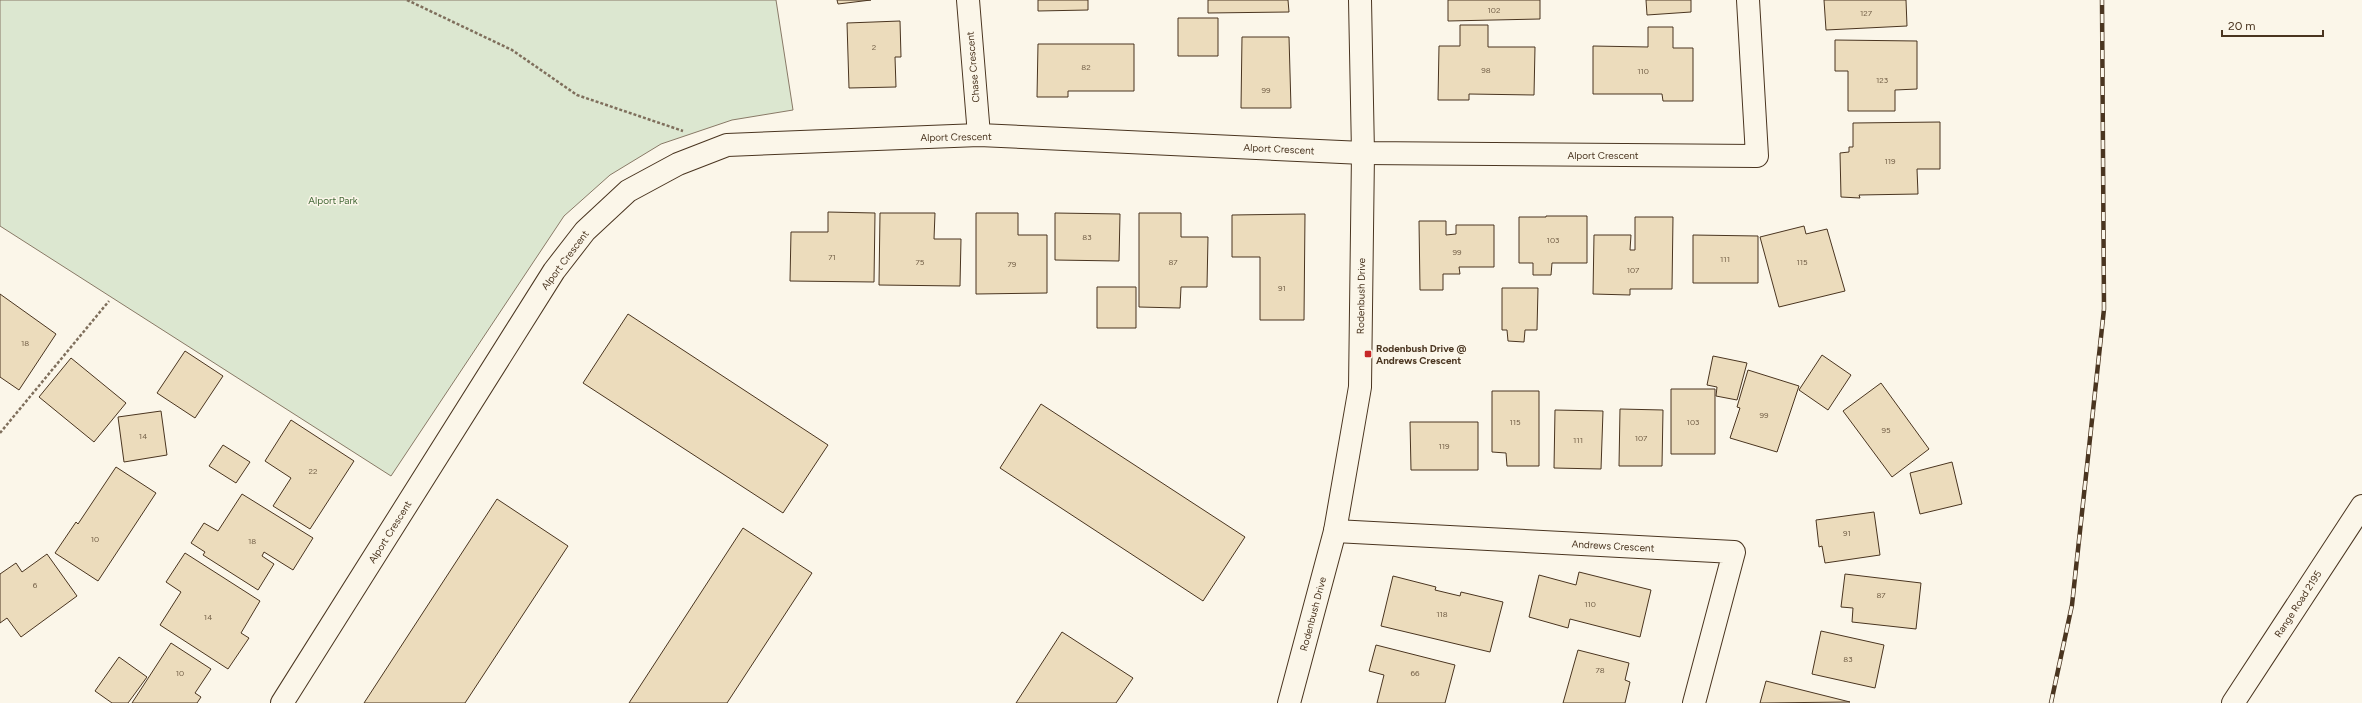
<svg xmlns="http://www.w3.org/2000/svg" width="2362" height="703" font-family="Figtree,sans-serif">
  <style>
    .green { fill: #dce7d0; stroke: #887966 }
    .building { fill: #ecdcbc; stroke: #4a3520 }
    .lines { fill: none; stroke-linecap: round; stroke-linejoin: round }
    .minor-casing { stroke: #4a3520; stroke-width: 24 }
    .tertiary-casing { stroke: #4a3520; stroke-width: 24 }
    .path { stroke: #7f6f5c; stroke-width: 2.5; stroke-dasharray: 3 2; stroke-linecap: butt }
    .minor { stroke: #fbf6e9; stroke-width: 22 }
    .tertiary { stroke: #fbf6e9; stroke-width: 22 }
    .rail-casing { stroke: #4a3520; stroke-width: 4.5 }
    .rail { stroke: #fbf6e9; stroke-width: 3; stroke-dasharray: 9; stroke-linecap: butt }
    .poi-dot { fill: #c62828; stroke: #fbf6e9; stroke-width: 1.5 }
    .labels { text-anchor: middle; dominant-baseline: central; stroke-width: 3; stroke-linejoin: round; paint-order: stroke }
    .number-label { font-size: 8px; fill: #725f47 }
    .street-label { font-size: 10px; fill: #4a3520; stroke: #fbf6e9 }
    .park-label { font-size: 10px; fill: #436837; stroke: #fbf6e9 }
    .poi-label { font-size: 10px; font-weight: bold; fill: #4a3520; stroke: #fbf6e9; text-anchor: start }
  </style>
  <rect width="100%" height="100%" fill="#fbf6e9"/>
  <path class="green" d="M0,0H776L793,110L732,120L661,144L610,175L564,216L391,476L0,226Z"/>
  <path class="building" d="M837,0H871L838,4Z
    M1038,0H1088V10L1038,11Z
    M1208,0H1288L1289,12L1208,13Z
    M1448,0H1540V19L1448,21Z
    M1646,0H1691V12L1647,15Z
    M1824,0H1906L1907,26L1826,30Z
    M1178,18H1218V56H1178Z
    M900,21L901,57H895L896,87L849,88L847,23Z
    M1460,25H1488V47H1535L1534,95L1469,94V100H1438L1439,46H1460Z
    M1648,27H1673V48H1693V101H1663L1662,94H1593V46L1648,47Z
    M1242,37H1289L1291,108H1241Z
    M1835,40L1917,41V89L1895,90V111H1848V71H1835Z
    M1038,44H1134V91H1068V97H1037Z
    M1940,122V169H1917L1918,194L1859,195L1860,198L1841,197L1840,153L1849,152V147H1853V123Z
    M828,212L875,213L874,282L790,281L791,232H828Z
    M880,213H935L934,239H961L960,286L879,285Z
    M976,213H1018V235H1047V293L976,294Z
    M1055,213L1120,214L1119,261L1055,260Z
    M1139,213H1181V237H1208L1207,287H1181L1180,308L1139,307Z
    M1305,214L1304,320H1260V257H1232V215Z
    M1546,216H1587V263H1552L1551,275H1533V263H1519V217H1546Z
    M1635,217H1673L1672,289H1630V295L1593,294L1594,235H1631L1630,250H1635Z
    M1419,221H1446V235L1456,234V225H1494V267H1459L1460,274H1443V290H1420Z
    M1804,226L1806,234L1827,229L1845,291L1779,307L1760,237Z
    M1693,235L1758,236V283H1693Z
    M1097,287H1136V328H1097Z
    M1502,288H1538L1537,330H1525L1524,342L1508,341L1507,330H1502Z
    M0,294L56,334L19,390L0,377Z
    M628,314L828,445L783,513L583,383Z
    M185,351L223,376L195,418L157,393Z
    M1822,355L1851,375L1828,410L1799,390Z
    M1713,356L1747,363L1737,400L1716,396L1717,387L1707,385Z
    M71,358L126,403L94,442L39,397Z
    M1748,370L1799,386L1777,452L1730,438L1740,408L1737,407Z
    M1881,383L1929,449L1892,477L1843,411Z
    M1671,389H1715V454H1671Z
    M1492,391H1539V466H1507L1506,453L1492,452Z
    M1041,404L1245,537L1203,601L1000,468Z
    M1620,409L1663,410L1662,466H1619Z
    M1555,410L1603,411L1601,469L1554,468Z
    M161,411L167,455L124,462L118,417Z
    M291,420L354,461L310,529L273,506L291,478L265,461Z
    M1410,422H1478V470H1411Z
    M223,445L250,462L236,483L209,466Z
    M1952,462L1962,504L1920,514L1910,473Z
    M116,467L156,493L98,581L55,553L76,522L78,524Z
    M242,494L313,538L293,570L264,552L262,556L274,564L258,590L203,555L205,552L191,543L204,523L218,531Z
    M497,499L568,546L465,703H364Z
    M1874,512L1880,555L1825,563L1822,546L1819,547L1816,520Z
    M743,528L812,573L727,703H629Z
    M185,553L260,601L241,633L249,638L228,669L160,625L181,592L166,582Z
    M47,554L77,596L21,637L7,618L0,623V574L16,563L22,572Z
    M1579,572L1651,590L1640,637L1570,619L1568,628L1529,617L1539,575L1576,585Z
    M1845,574L1921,583L1916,629L1852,622L1853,608L1841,607Z
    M1393,576L1436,587L1435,590L1460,596L1461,592L1503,602L1490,652L1381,626Z
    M1821,631L1884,645L1875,688L1812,674Z
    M1062,632L1133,678L1116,703H1016Z
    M171,643L211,669L195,693L201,697L197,703H132Z
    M1376,645L1455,665L1445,703H1377L1384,675L1369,671Z
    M1578,650L1629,663L1625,680L1630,682L1625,703H1563Z
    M119,657L147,677L128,703H112L95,691Z
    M1766,681L1850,702L1760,703Z"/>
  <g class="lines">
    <g class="minor-casing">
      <path id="minor" d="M968,0L979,135
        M1335,531L1734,552L1694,703
        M282,703L554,271L585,231L628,191L678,164L727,145L979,135L1363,153L1757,156L1748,0
        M2233,703L2362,506"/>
    </g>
    <g class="tertiary-casing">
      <path id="tertiary" d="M1289,703L1335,531L1360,387L1363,153L1360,0"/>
    </g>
    <path class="path" d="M407,0L512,50L577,95L683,131
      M0,433L109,301"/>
    <use href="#minor" class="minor"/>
    <use href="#tertiary" class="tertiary"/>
    <g class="rail-casing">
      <path id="rail" d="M2051,703L2072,605L2104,309L2102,0"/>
    </g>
    <use href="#rail" class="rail"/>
  </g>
  <rect class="poi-dot" x="1364" y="350" width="8" height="8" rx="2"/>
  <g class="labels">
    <g class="number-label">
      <text x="1494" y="10">102</text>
      <text x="1866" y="13">127</text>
      <text x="874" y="47">2</text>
      <text x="1086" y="67">82</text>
      <text x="1486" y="70">98</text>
      <text x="1643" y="71">110</text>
      <text x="1882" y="80">123</text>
      <text x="1266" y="90">99</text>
      <text x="1890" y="161">119</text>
      <text x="1087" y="237">83</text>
      <text x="1553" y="240">103</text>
      <text x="1457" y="252">99</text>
      <text x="832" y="257">71</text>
      <text x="1725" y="259">111</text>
      <text x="920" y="262">75</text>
      <text x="1173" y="262">87</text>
      <text x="1802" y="262">115</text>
      <text x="1012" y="264">79</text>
      <text x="1633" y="270">107</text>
      <text x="1282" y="288">91</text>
      <text x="25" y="343">18</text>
      <text x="1764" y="415">99</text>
      <text x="1515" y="422">115</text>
      <text x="1693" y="422">103</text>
      <text x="1886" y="430">95</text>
      <text x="143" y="436">14</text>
      <text x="1641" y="438">107</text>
      <text x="1578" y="440">111</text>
      <text x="1444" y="446">119</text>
      <text x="313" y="471">22</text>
      <text x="1847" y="533">91</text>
      <text x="95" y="539">10</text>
      <text x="252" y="541">18</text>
      <text x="35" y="585">6</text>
      <text x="1881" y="595">87</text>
      <text x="1590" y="604">110</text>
      <text x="1442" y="614">118</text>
      <text x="208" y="617">14</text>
      <text x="1848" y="659">83</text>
      <text x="1600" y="670">78</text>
      <text x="180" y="673">10</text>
      <text x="1415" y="673">66</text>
    </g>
    <g class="street-label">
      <text transform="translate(973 67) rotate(-95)">Chase Crescent</text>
      <text transform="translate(956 137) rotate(-1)">Alport Crescent</text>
      <text transform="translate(1279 149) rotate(3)">Alport Crescent</text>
      <text x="1603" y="155">Alport Crescent</text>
      <text transform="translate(565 260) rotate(-53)">Alport Crescent</text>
      <text transform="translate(1361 296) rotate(-89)">Rodenbush Drive</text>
      <text transform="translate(390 532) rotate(-58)">Alport Crescent</text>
      <text transform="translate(1613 546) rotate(3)">Andrews Crescent</text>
      <text transform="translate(2298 604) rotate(-57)">Range Road 2195</text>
      <text transform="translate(1313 614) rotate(-75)">Rodenbush Drive</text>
    </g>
    <g class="park-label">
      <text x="333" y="200">Alport Park</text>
    </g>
    <g class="poi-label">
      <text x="1376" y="348">Rodenbush Drive @<tspan x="1376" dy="12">Andrews Crescent</tspan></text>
    </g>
  </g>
  <path d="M2222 30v6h101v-6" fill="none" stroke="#4a3520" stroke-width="2"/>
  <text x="2228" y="30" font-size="12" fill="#4a3520" stroke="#fbf6e9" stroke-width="3" paint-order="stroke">20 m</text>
</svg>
